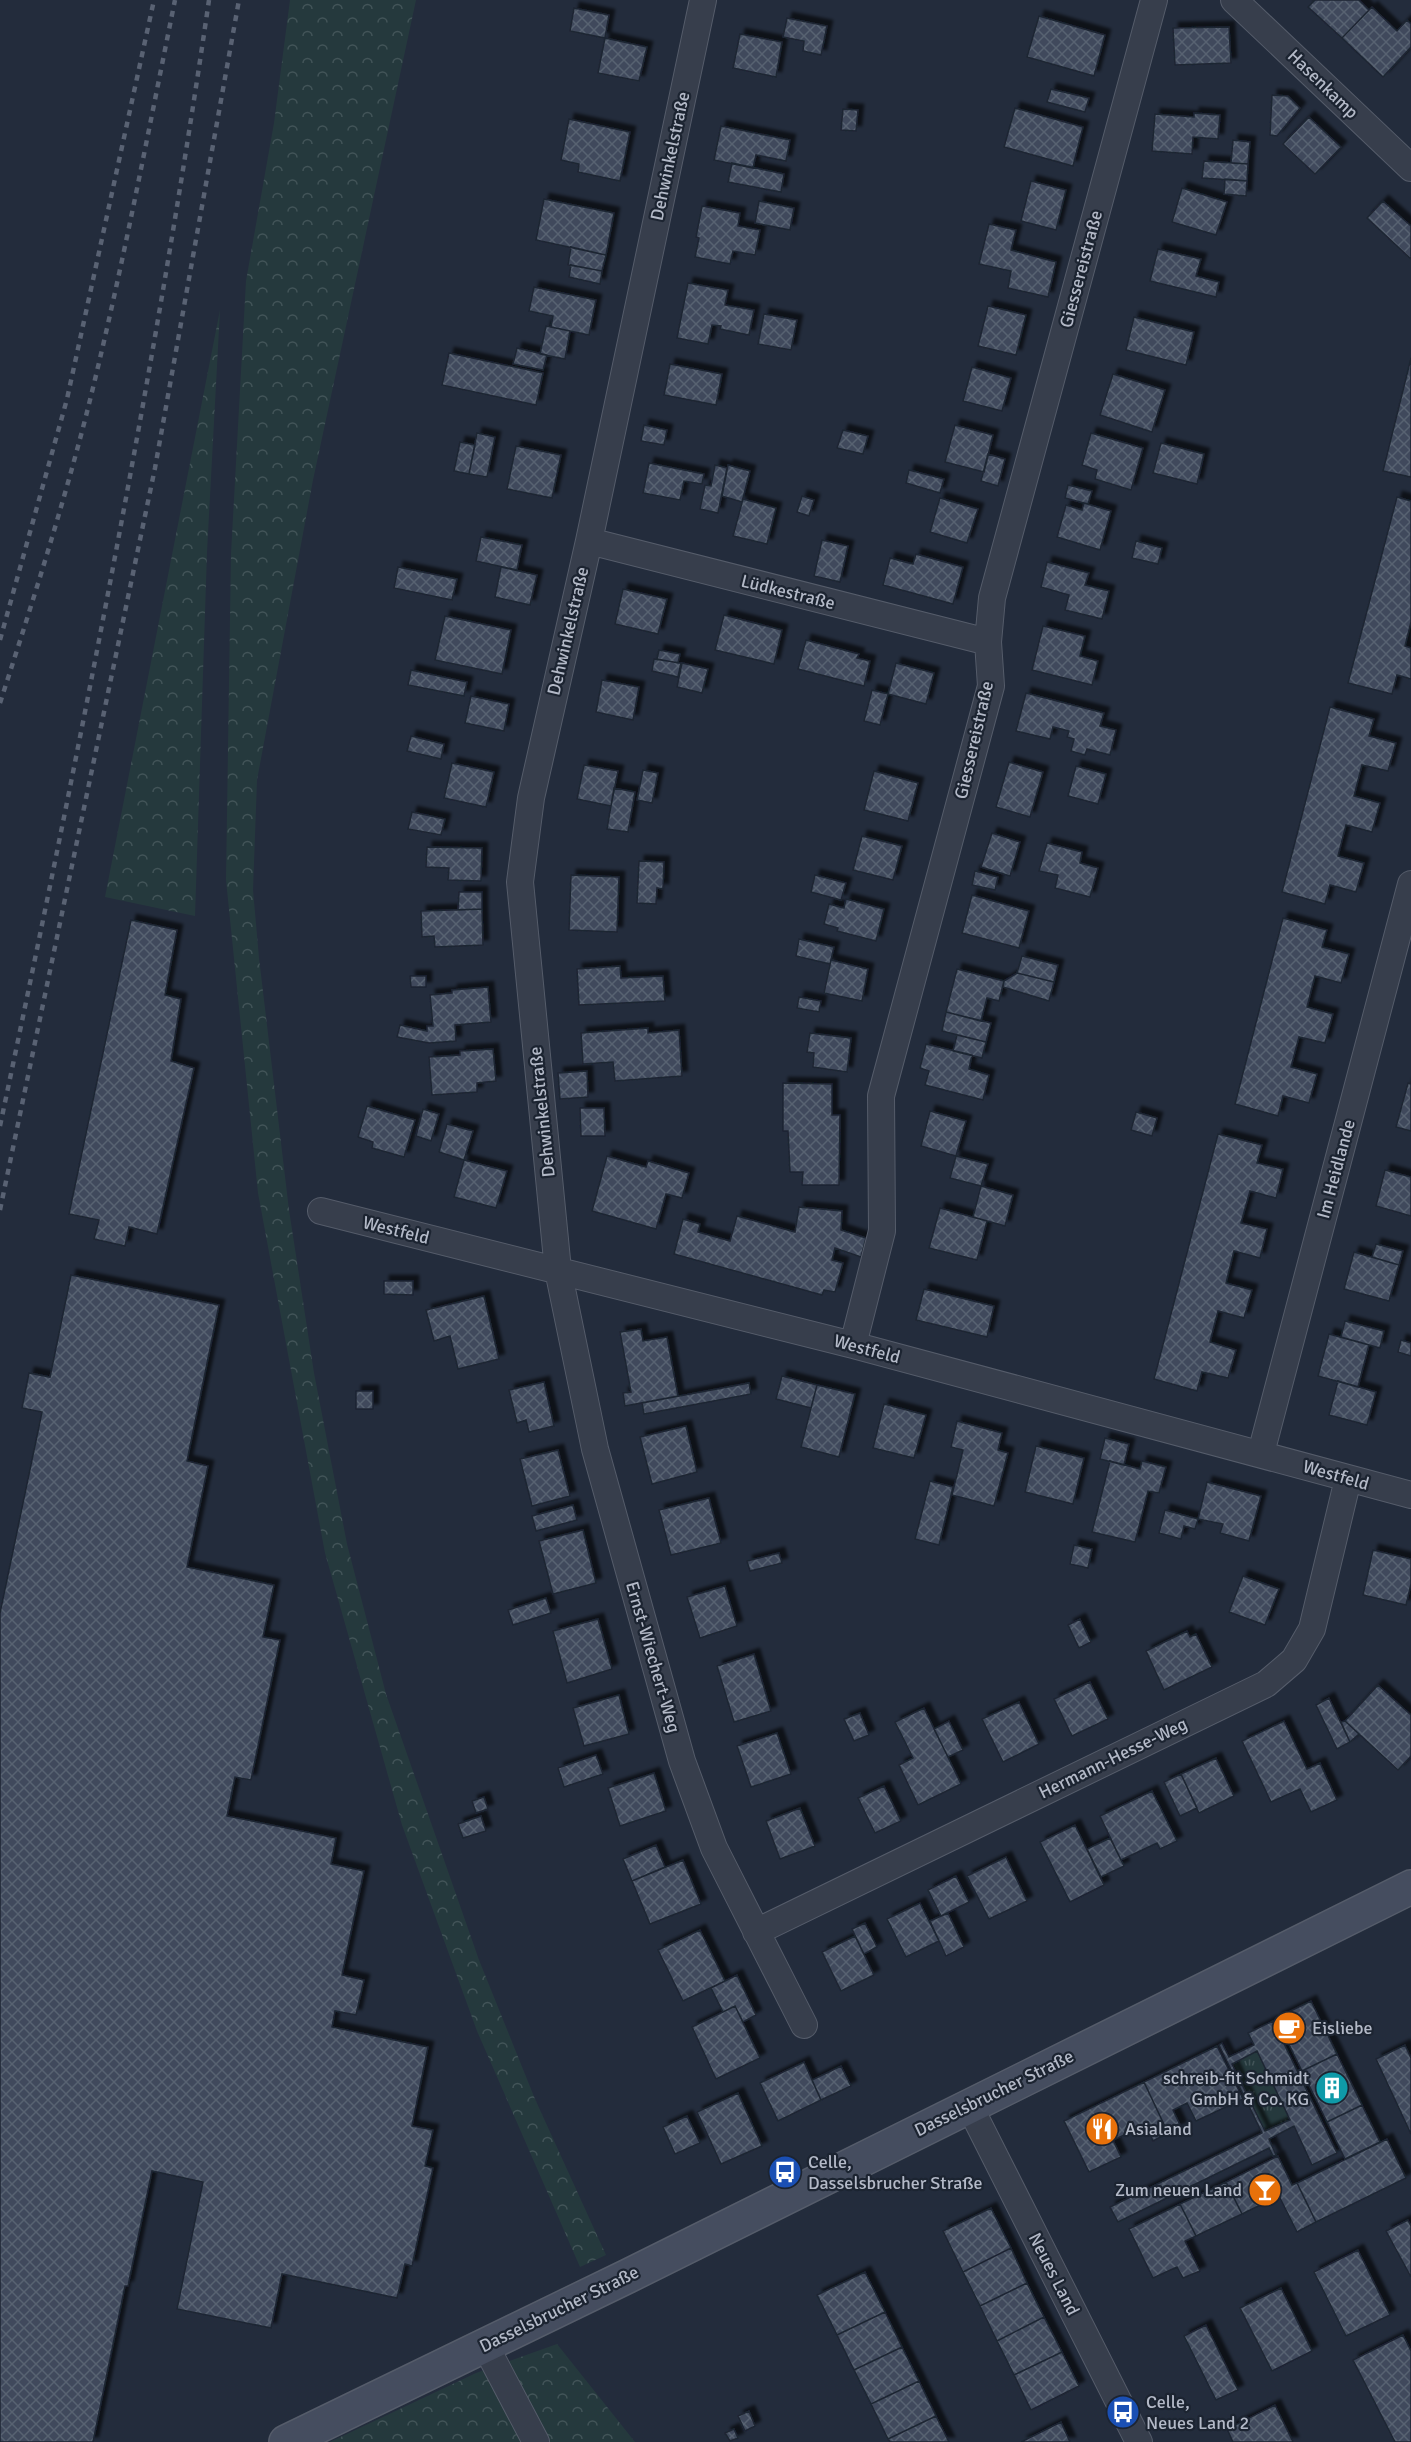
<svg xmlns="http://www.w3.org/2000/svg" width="1411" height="2442" font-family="Signika,sans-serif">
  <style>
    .grass { fill: url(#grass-tufts) }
    .forest { fill: url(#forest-crowns) }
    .building { fill: url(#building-cross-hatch); stroke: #1e2533; stroke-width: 1.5; fill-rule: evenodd; filter: url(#shadow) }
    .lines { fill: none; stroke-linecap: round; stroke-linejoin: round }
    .street-casing { stroke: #555c6a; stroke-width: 28 }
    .secondary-casing { stroke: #555c6a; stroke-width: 36 }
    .street { stroke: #373e4c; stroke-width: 26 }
    .secondary { stroke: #454d5f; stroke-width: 33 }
    .rail { stroke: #596273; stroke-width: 4.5; stroke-dasharray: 6 6; stroke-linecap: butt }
    .labels { text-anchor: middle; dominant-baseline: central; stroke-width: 4.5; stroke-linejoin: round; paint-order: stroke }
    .street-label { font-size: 18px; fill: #b3b9c7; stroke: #1c2431 }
    .poi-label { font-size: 18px; fill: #b3b9c7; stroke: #1c2431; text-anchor: start }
  </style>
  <defs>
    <pattern id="grass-tufts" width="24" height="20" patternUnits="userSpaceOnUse" patternTransform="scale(1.5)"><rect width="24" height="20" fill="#25393d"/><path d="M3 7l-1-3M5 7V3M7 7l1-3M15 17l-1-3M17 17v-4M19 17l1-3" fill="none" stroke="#425458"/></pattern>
    <pattern id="forest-crowns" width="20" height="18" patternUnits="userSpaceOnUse" patternTransform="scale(1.5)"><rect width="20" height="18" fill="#25393d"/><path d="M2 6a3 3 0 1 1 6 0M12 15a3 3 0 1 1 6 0" fill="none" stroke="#425458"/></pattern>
    <pattern id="building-cross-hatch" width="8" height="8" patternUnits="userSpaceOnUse" patternTransform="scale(1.5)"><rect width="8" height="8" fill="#3f4a5b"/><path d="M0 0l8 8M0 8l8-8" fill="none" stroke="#586271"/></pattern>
    <filter id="shadow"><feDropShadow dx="5.5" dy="-5.5" stdDeviation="1.5" flood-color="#0009"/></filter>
  </defs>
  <rect width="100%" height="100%" fill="#232c3c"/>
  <path class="grass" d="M1257,2051L1290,2120L1265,2131L1232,2064Z"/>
  <path class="forest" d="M290,0H416L313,480L257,780L253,890L259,958L289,1210L314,1373L347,1544L386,1694L479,1960L535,2099L606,2255L580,2267L477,2031L402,1825L325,1553L258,1193L226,880L231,554L246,281L274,123Z
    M220,310L207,552L195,916L105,897Z
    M557,2344L635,2442H330L476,2373Z"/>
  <path class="building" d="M1315,0H1359L1369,10L1342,38L1308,7Z
    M1372,7L1397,31L1407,20L1411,24V47L1383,77L1342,38Z
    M574,8L609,15L605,38L570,31Z
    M1039,16L1105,35L1094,76L1027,57Z
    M787,18L827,26L821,55L803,51L804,41L783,37Z
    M1229,27L1231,63L1175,65L1173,28Z
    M740,34L782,42L776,77L733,68Z
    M605,38L647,47L639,81L598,73Z
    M1051,89L1089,98L1085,112L1047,102Z
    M1272,95L1288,96L1300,108L1277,136L1270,135Z
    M1015,108L1083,127L1073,166L1004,147Z
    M843,109L858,110L856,131L841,130Z
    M1194,113L1220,115L1218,139L1193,137L1192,154L1152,151L1155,114L1194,117Z
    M1309,117L1341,147L1315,174L1283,144Z
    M569,119L630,132L620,181L578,172L579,164L561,160Z
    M721,126L790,140L786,161L756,155L753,168L714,160Z
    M1233,140L1250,142L1248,164L1231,163Z
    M1204,161L1248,164L1247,181L1202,178Z
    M732,163L784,174L781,192L728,182Z
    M1225,179L1247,181L1246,196L1224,194Z
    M1031,181L1066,190L1056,230L1021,221Z
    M1182,188L1227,202L1216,235L1172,222Z
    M544,199L614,213L606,255L536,240Z
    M759,201L794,208L790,230L755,223Z
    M1383,201L1411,226V259L1367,218Z
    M702,206L740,213L738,226L760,230L755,255L733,251L730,264L695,257L699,238L696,237Z
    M989,224L1016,230L1011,250L1056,262L1048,297L1008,288L1011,271L979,264Z
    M571,247L606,255L602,271L568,265Z
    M1158,249L1201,259L1196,276L1219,282L1216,297L1150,281Z
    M571,265L602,271L600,284L569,277Z
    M688,283L728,290L725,305L754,310L749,335L720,329L721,326L712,325L708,344L677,338Z
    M534,287L596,300L589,335L551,327L553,316L529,311Z
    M988,306L1026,315L1016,355L978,346Z
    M764,314L797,320L791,350L758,344Z
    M1134,317L1194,332L1186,365L1126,350Z
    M546,326L570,331L565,359L540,354Z
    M517,348L547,355L543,370L513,364Z
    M449,353L543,373L536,405L442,385Z
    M1411,358V477L1383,471Z
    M670,364L722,374L716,405L664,395Z
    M972,367L1011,378L1002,411L963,401Z
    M1113,374L1165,390L1152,432L1100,415Z
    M644,425L667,430L664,445L641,441Z
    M955,425L993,435L984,472L945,462Z
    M843,430L868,436L863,454L837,448Z
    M477,433L495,437L487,477L469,474Z
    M1091,433L1143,448L1131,490L1095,479L1097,470L1082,465Z
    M460,442L475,445L469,474L454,471Z
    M1161,443L1204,454L1197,484L1153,473Z
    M516,446L561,455L552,498L507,489Z
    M988,454L1005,459L998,486L981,481Z
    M649,463L704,474L702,484L684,481L680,500L643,493Z
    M715,465L727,468L718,513L700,509L705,485L711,486Z
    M728,465L750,471L742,502L722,496Z
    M909,470L944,479L940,493L906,483Z
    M1068,485L1092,491L1088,504L1065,498Z
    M802,496L814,500L809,516L797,512Z
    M1397,497L1411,501V622L1405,646L1411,648V679L1397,675L1392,694L1348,683Z
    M940,498L978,509L967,543L930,532Z
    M743,499L776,508L767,544L733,536Z
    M1084,503L1111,511L1100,550L1057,537L1066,505L1082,510Z
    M481,537L522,545L517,570L476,561Z
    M822,540L848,546L840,582L814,576Z
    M1136,541L1162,548L1158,564L1132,558Z
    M916,554L963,567L953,604L883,585L890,558L913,564Z
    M1047,562L1089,573L1085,585L1109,591L1102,619L1065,610L1069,595L1041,587Z
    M398,567L457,579L452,600L394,588Z
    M501,567L537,575L530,605L495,597Z
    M623,589L667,599L658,634L615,624Z
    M724,615L782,630L774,664L715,650Z
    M445,616L511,630L502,674L435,660Z
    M1043,626L1085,636L1080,656L1098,661L1092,685L1032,670Z
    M806,640L859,654L857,658L870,661L864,686L798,669Z
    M659,650L680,654L678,663L657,659Z
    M654,659L681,663L678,677L652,671Z
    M682,663L708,669L702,693L677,687Z
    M896,663L934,673L926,704L888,694Z
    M411,670L467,682L464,696L408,685Z
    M602,680L639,687L633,720L596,712Z
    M872,690L888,694L880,725L864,721Z
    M1026,693L1104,713L1100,726L1116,730L1110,755L1087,749L1085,755L1071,751L1074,739L1067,737L1069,731L1053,727L1050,739L1016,731Z
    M471,696L509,704L504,731L465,723Z
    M1330,707L1374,719L1369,736L1396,743L1388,771L1362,765L1354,796L1380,803L1372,832L1346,825L1338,856L1364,863L1356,892L1330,885L1325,904L1282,892Z
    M411,736L444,744L441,759L407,751Z
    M1009,762L1043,772L1030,817L996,807Z
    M452,763L494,772L486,807L444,798Z
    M584,765L618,771L611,806L577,799Z
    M1076,766L1106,774L1098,804L1068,796Z
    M643,770L658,773L652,803L637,800Z
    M874,771L918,783L908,821L864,810Z
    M614,788L635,792L628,832L607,829Z
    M412,812L445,819L441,835L408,829Z
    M992,833L1020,842L1010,876L981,867Z
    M862,836L902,846L893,880L853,870Z
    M1047,843L1082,852L1080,863L1098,868L1090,897L1055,888L1058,875L1039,871Z
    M427,847L482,848L481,881L448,880L449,868L426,867Z
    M639,861L664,862L663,889L657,888L656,904L637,903Z
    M975,871L998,877L995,890L972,885Z
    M571,875L619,877L617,932L569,930Z
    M815,875L846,883L841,900L811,892Z
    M459,892H482V909L458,910Z
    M972,895L1029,911L1019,948L962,933Z
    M846,899L884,909L876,941L837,931L838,928L824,924L829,904L844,908Z
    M482,909L483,945L435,947L434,936L422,937L421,911Z
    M1283,918L1327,930L1322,947L1349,954L1341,983L1315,976L1307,1007L1333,1014L1325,1043L1299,1037L1291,1067L1317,1074L1309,1103L1283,1096L1278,1116L1235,1104Z
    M131,920L177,930L165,995L181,999L171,1061L194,1068L157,1234L129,1227L125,1246L94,1239L99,1220L69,1214Z
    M799,939L834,947L830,964L796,956Z
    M1022,956L1058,965L1054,982L1017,973Z
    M831,960L868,969L862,1001L824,993Z
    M620,966L621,978L663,976L665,1001L579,1005L577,969Z
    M957,969L1004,981L999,1001L987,998L981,1021L946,1012Z
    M1017,973L1054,982L1049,1001L1003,987L1004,981Z
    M410,976H426V987H411Z
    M488,987L491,1022L455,1025L456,1041L429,1043L397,1037L400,1025L427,1031V1026H433L430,995L452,993V990Z
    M799,997L821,1001L819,1012L797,1008Z
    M946,1012L991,1023L986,1042L942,1031Z
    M648,1028V1033L679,1030L682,1076L615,1081L613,1062L583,1064L581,1033Z
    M810,1033L851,1038L847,1072L813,1067L814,1053L807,1052Z
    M957,1035L986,1042L982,1058L953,1051Z
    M926,1044L972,1055L969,1069L989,1075L983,1100L925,1085L929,1071L920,1068Z
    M493,1049L496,1081L477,1083V1092L432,1095L429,1057L460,1055V1051Z
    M587,1071L588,1097L560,1099L558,1073Z
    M783,1083L832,1084V1115H840L839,1185H802L803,1172H790L788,1131H783Z
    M1408,1083L1411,1084V1131L1396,1127Z
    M367,1106L415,1120L404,1157L372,1148L373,1142L358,1137Z
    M580,1108H604L605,1136H581Z
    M423,1109L439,1114L431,1141L416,1136Z
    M930,1111L966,1121L956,1156L921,1146Z
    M1136,1112L1157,1118L1152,1136L1131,1130Z
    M447,1124L473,1131L464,1160L439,1152Z
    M1218,1134L1262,1145L1257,1163L1283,1169L1276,1198L1250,1191L1241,1223L1267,1229L1260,1258L1234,1251L1226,1283L1252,1290L1244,1318L1218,1311L1210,1342L1236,1350L1228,1378L1202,1372L1197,1391L1154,1379Z
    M607,1156L646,1167L648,1161L689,1173L682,1198L666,1194L656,1229L592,1211Z
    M956,1156L988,1164L981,1186L950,1178Z
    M464,1160L507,1171L496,1208L454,1197Z
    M1385,1170L1411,1177V1216L1376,1206Z
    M981,1186L1013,1195L1005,1226L973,1217Z
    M799,1207L842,1211L841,1230L866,1238L861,1257L835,1248L832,1260L843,1263L835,1292L824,1290L822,1295L674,1254L683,1219L700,1224L698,1232L730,1241L737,1216L795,1232Z
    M940,1208L987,1221L977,1260L929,1248Z
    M1376,1244L1403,1251L1399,1265L1372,1257Z
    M1354,1252L1399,1265L1389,1301L1344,1289Z
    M71,1275L219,1305L187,1461L208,1466L187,1567L274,1585L263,1637L280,1640L251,1780L235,1777L227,1816L336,1838L331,1864L364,1871L342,1975L364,1980L356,2015L335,2011L332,2027L428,2047L412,2126L433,2130L425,2166L433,2168L412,2266L405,2264L397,2298L282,2274L271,2328L177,2309L203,2182L152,2171L128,2286H125L93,2442H0V1613L42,1412L22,1408L29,1373L50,1377Z
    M384,1281H413V1295L384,1294Z
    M924,1289L994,1306L987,1337L916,1320Z
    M484,1296L499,1359L458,1369L450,1336L434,1341L426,1310Z
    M1345,1321L1384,1331L1380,1348L1341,1337Z
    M641,1329L643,1341L667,1337L678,1396L625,1406L623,1393L631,1392L620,1332Z
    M1329,1334L1369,1345L1358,1387L1318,1376Z
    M1401,1340L1411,1343V1356L1398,1352Z
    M782,1376L817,1385L811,1408L776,1399Z
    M1338,1381L1376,1392L1367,1425L1329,1415Z
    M544,1382L554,1426L529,1432L526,1420L517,1423L509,1390Z
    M749,1383L751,1394L644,1414L642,1403Z
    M817,1385L855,1394L839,1457L801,1447Z
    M356,1391H373V1409H356Z
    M884,1404L926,1415L914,1458L873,1448Z
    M957,1421L1002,1433L998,1450L1008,1453L994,1506L952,1495L963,1450L951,1447Z
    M686,1426L697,1472L652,1484L640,1437Z
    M1105,1438L1129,1444L1124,1465L1100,1459Z
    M1036,1446L1084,1458L1073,1504L1025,1492Z
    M558,1450L570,1496L532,1506L520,1459Z
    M1110,1461L1140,1469L1142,1461L1166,1467L1159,1493L1148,1491L1135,1542L1092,1532Z
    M930,1481L953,1487L939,1545L915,1539Z
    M1207,1482L1261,1496L1249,1541L1220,1533L1223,1524L1198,1519Z
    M709,1498L721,1543L671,1555L659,1510Z
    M573,1505L577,1520L536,1531L532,1516Z
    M1165,1510L1198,1519L1195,1529L1184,1526L1181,1539L1159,1533Z
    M583,1530L596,1583L553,1594L539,1541Z
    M1074,1545L1092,1549L1088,1568L1070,1564Z
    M1373,1550L1411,1559V1584L1406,1605L1363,1595Z
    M779,1553L782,1563L750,1571L747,1561Z
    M1243,1576L1279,1589L1265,1625L1229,1612Z
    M725,1586L737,1626L700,1638L687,1597Z
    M546,1598L551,1613L513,1625L508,1610Z
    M598,1619L612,1669L567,1683L553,1631Z
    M1080,1619L1091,1642L1079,1648L1068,1625Z
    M1187,1631L1190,1637L1196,1634L1212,1667L1164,1690L1146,1651Z
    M754,1654L771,1711L734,1722L717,1666Z
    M1090,1682L1108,1719L1072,1736L1054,1699Z
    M1378,1685L1411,1715V1756L1398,1770L1345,1721Z
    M619,1695L629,1734L584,1746L573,1708Z
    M1329,1698L1350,1742L1337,1749L1316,1705Z
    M1019,1702L1039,1744L1003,1762L982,1719Z
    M924,1708L961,1784L918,1805L899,1765L913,1758L895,1722Z
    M860,1713L869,1735L854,1741L844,1719Z
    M949,1721L963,1750L948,1757L934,1729Z
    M1284,1721L1307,1769L1320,1763L1337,1800L1311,1812L1300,1789L1271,1802L1242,1741Z
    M1345,1721L1359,1734L1350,1742L1341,1722Z
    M777,1733L791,1774L751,1787L737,1746Z
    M596,1755L603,1774L564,1787L558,1768Z
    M1216,1758L1234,1796L1199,1813L1181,1774Z
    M654,1773L666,1811L620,1826L608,1788Z
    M1181,1774L1197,1808L1180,1816L1164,1782Z
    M884,1786L901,1821L875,1833L858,1798Z
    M1152,1791L1177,1841L1160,1849L1157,1843L1121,1860L1100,1816Z
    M484,1797L488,1809L476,1813L472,1801Z
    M800,1808L815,1846L780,1859L766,1821Z
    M481,1816L486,1831L463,1838L458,1824Z
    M1075,1825L1104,1885L1070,1902L1040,1842Z
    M1110,1838L1124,1866L1101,1877L1087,1849Z
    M656,1845L665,1867L632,1881L623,1859Z
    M1006,1857L1027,1901L989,1919L967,1876Z
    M683,1860L701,1904L650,1924L632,1881Z
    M956,1876L969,1902L941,1916L928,1890Z
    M920,1903L939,1941L906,1957L887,1919Z
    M948,1913L964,1947L946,1956L930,1921Z
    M865,1923L877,1947L864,1954L852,1929Z
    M700,1930L725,1981L683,2001L658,1950Z
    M855,1936L874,1975L841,1991L822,1952Z
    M737,1975L756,2015L743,2022L735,2006L723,2012L711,1988Z
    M1311,2001L1337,2054L1302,2071L1276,2018Z
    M735,2006L760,2058L716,2079L692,2027Z
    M1273,2021L1337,2153L1312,2165L1294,2126L1269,2139L1276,2155L1273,2156L1269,2148L1118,2222L1110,2207L1262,2133L1219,2045L1222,2043L1229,2057L1254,2045L1248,2033ZM1257,2051L1290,2120L1265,2131L1232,2064Z
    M1405,2045L1411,2058V2134L1376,2059Z
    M1217,2046L1243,2099L1196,2121L1187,2103L1173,2110L1181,2127L1168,2133L1144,2082Z
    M1337,2054L1362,2105L1327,2122L1302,2071Z
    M804,2062L821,2100L778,2121L760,2083Z
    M841,2066L851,2086L821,2100L812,2080Z
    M1144,2082L1168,2133L1153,2141L1146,2125L1113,2140L1121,2157L1089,2172L1064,2121Z
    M738,2093L762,2146L721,2164L697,2112Z
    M1362,2105L1380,2142L1345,2159L1327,2122Z
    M687,2116L700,2143L675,2154L663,2127Z
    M1387,2139L1406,2178L1316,2222L1297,2183Z
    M1278,2156L1292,2185L1297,2183L1316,2222L1297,2232L1279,2196L1242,2214L1226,2182Z
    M1226,2182L1242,2214L1196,2236L1180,2204Z
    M1180,2204L1196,2236L1185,2241L1200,2271L1183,2278L1177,2267L1153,2278L1129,2229Z
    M991,2208L1011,2248L963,2272L943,2231Z
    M1408,2220L1411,2226V2277L1386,2231Z
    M1011,2248L1027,2283L980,2306L963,2272Z
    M1358,2250L1390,2315L1346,2336L1314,2272Z
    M865,2272L885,2312L837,2335L817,2295Z
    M1027,2283L1044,2317L997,2341L980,2306Z
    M1281,2288L1312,2351L1272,2371L1240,2308Z
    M885,2312L902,2347L854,2370L837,2335Z
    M1044,2317L1062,2352L1014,2375L997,2341Z
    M1206,2325L1238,2390L1216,2400L1184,2336Z
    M1403,2335L1411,2351V2442H1395L1353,2360Z
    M902,2347L919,2381L871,2404L854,2370Z
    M1062,2352L1079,2386L1031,2410L1014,2375Z
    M919,2381L936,2416L888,2439L871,2404Z
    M1275,2405L1293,2442H1233L1227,2429Z
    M749,2411L755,2426L745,2431L738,2416Z
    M936,2416L949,2442H890L888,2439Z
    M1061,2422L1070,2442H1021Z
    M734,2429L738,2438L730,2441L725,2433Z"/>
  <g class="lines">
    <g class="street-casing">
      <path id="street" d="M703,0L589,541L531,798L520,882L558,1270L595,1449L682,1761L714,1848L804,2025
        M1234,0L1411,168
        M589,541L988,642
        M321,1211L853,1345L1411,1495
        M853,1345L882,1231L881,1096L991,686L988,642L992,598L1154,0
        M1261,1453L1411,884
        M756,1932L1266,1684L1294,1660L1312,1629L1348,1479
        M969,2105L1139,2442
        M485,2345L536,2442"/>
    </g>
    <g class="secondary-casing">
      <path id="secondary" d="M286,2442L628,2276L1411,1887"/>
    </g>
    <use href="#street" class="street"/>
    <use href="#secondary" class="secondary"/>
    <path class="rail" d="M0,640L67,399L154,0
      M0,703C31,607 62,510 87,412C121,276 147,138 175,0
      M0,1126C79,752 154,378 209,0
      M0,1210L155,468L239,0"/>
  </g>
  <defs>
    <g id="cafe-disc" transform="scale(1.725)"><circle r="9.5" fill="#e8710a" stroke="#1c2431"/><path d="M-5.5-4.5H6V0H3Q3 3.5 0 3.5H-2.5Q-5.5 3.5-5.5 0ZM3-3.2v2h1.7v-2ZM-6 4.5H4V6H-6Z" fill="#fff"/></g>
    <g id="building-disc" transform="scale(1.725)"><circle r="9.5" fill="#0f9aa8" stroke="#1c2431"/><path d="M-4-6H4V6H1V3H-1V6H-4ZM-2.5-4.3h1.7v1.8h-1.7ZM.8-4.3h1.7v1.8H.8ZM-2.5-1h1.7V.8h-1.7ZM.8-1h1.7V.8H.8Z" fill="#fff"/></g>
    <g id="restaurant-disc" transform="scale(1.725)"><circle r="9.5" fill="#e8710a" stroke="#1c2431"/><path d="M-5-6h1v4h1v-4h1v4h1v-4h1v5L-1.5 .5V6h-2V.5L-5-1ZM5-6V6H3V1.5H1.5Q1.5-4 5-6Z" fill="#fff"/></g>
    <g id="bus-disc" transform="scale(1.725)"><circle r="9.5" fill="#1a4fb4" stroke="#1c2431"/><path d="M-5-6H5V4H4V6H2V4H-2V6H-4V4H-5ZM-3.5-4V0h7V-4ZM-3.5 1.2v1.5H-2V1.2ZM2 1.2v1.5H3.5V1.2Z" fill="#fff"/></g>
    <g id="bar-disc" transform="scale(1.725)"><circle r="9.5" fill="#e8710a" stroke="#1c2431"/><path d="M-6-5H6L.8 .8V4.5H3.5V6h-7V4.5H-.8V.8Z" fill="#fff"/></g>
  </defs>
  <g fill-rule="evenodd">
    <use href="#cafe-disc" x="1289" y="2028"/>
    <use href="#building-disc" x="1332" y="2088"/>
    <use href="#restaurant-disc" x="1102" y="2129"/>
    <use href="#bus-disc" x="785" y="2172"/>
    <use href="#bar-disc" x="1265" y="2190"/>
    <use href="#bus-disc" x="1123" y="2412"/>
  </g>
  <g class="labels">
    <g class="street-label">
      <text transform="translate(1323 84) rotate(44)">Hasenkamp</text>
      <text transform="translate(670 156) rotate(-78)">Dehwinkelstraße</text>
      <text transform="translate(1081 269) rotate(-75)">Giessereistraße</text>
      <text transform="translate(788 592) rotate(14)">Lüdkestraße</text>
      <text transform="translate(568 631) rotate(-77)">Dehwinkelstraße</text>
      <text transform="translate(974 740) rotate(-77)">Giessereistraße</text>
      <text transform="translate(542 1112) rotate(-96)">Dehwinkelstraße</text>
      <text transform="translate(1336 1169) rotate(-75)">Im Heidlande</text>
      <text transform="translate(396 1230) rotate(14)">Westfeld</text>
      <text transform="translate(867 1349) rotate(15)">Westfeld</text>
      <text transform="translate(1336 1475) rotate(16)">Westfeld</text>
      <text transform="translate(653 1657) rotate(74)">Ernst-Wiechert-Weg</text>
      <text transform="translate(1113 1758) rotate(-26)">Hermann-Hesse-Weg</text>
      <text transform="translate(994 2093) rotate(-26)">Dasselsbrucher Straße</text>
      <text transform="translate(1054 2274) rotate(63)">Neues Land</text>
      <text transform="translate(559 2309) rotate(-26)">Dasselsbrucher Straße</text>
    </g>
    <g class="poi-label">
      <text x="1312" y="2028">Eisliebe</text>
      <text x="1309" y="2078" text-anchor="end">schreib-fit Schmidt<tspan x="1309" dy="21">GmbH &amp; Co. KG</tspan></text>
      <text x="1125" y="2129">Asialand</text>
      <text x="808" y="2162">Celle,<tspan x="808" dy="21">Dasselsbrucher Straße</tspan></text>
      <text x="1242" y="2190" text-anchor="end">Zum neuen Land</text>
      <text x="1146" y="2402">Celle,<tspan x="1146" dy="21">Neues Land 2</tspan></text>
    </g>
  </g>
</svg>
